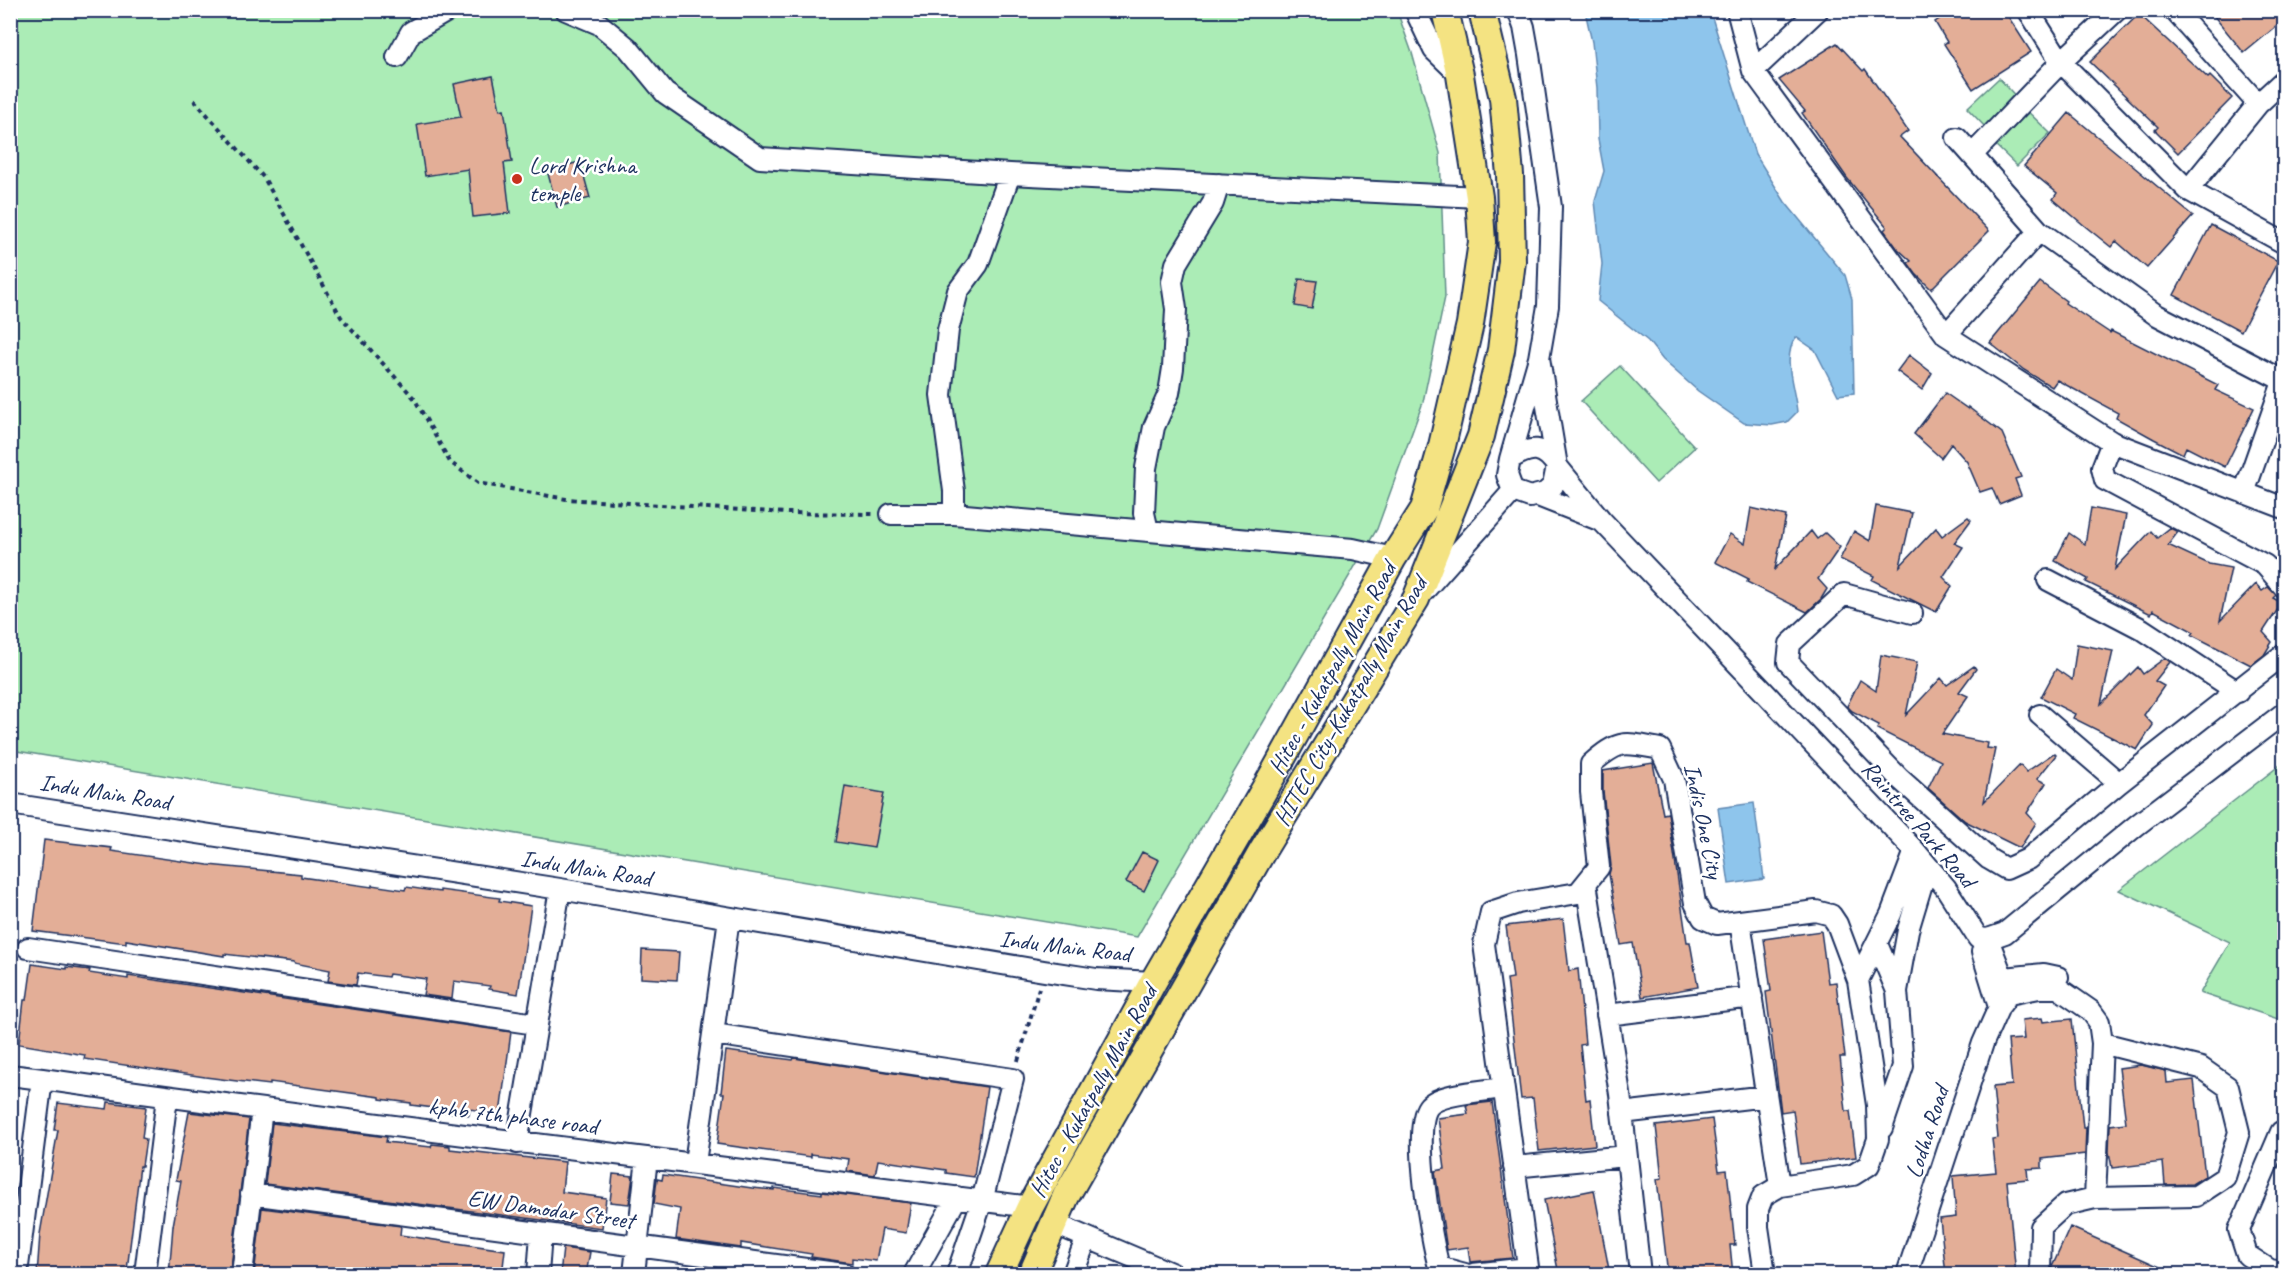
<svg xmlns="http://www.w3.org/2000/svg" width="2295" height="1285" font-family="Caveat,sans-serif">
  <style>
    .green { fill: #abecb6; stroke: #638e8a; stroke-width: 1.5 }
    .water { fill: #8ec5ec; stroke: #6089b3; stroke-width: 1.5 }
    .building { fill: #e3ae97; stroke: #1b2f5e; stroke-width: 1.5 }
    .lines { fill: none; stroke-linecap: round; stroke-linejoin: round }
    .minor-casing { stroke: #1b2f5e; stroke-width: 24 }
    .major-casing { stroke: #1b2f5e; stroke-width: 30 }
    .path { stroke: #1b2f5e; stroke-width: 4; stroke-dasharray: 4.5 4.5; stroke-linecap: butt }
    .minor { stroke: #fff; stroke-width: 20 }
    .major { stroke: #f4e382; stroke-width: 26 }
    .poi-dot { fill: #c8321e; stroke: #fff; stroke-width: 2 }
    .labels { text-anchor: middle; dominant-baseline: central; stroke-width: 5; stroke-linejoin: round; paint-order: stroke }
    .poi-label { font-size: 24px; fill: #1b2f5e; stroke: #fff; text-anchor: start }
    .street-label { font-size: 24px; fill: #1b2f5e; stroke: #fff }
  </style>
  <rect width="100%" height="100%" fill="#fff"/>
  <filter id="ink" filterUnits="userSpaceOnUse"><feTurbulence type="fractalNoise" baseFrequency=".0167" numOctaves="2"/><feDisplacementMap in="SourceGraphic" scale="12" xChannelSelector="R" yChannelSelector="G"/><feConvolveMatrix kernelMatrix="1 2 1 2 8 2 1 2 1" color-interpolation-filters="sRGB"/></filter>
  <g filter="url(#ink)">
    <path class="green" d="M10,11H1397L1412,53L1440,153L1445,297L1423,402L1377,529L1137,937L11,750Z
      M1999,78L2020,101L1988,130L1967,108Z
      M2022,106L2050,133L2017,166L1990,140Z
      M1620,366L1695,447L1656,483L1581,401Z
      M2284,762V1021L2200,993L2230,942L2119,890Z"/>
    <path class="water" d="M1585,11H1710L1755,154L1785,202L1845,275L1852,299L1854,393L1838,395L1815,350L1796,337C1781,358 1795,388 1797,412L1787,422L1772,425L1744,423L1698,391L1663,360L1648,341L1598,301L1602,264L1595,201L1604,171L1598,139L1597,88L1592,42Z
      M1754,803L1764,879L1729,884L1718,808Z"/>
    <path class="building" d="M1953,10H2004L2031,52L1973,89L1944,44L1947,42L1935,22Z
      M2209,10H2284V20L2244,53Z
      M2139,14L2208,78L2210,76L2232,98L2178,153L2155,130L2158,127L2090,62Z
      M1837,43L1863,71L1865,69L1908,131L1900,137L1989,231L1931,289L1916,274L1908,263L1911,261L1897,248L1884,230L1887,227L1847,178L1802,113L1805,111L1779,80Z
      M493,76L500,110L504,109L512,162L504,163L510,213L473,217L468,169L425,176L417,124L461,117L454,84Z
      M2069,113L2193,216L2147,268L2116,241L2111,247L2086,227L2053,199L2057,193L2024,166Z
      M580,162L590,198L557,207L547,170Z
      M2211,225L2278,261L2241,331L2174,295Z
      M1299,279L1317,281L1312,309L1295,306Z
      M2040,282L2066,301L2065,303L2110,333L2111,331L2218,385L2215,390L2254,408L2225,467L2186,447L2183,454L2154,439L2116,418L2118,413L2057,380L2052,387L2024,370L1990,343Z
      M1909,355L1932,373L1922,390L1897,371Z
      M1945,393L1968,409V407L2002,433L2021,477L2015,479L2021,495L1999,504L1992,488L1980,492L1967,462L1951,444L1941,458L1914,434Z
      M1876,506L1912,513L1900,566L1936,528L1942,536L1968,517L1971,520L1954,543L1963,547L1943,577L1952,586L1936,612L1872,580L1874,576L1840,559L1854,531L1870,541Z
      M1751,508L1786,516L1775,569L1811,531L1817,539L1825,533L1840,547L1818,579L1827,589L1821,599L1807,612L1747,582L1749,579L1715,562L1730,534L1745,544Z
      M2091,508L2126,515L2115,569L2151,531L2157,538L2170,528L2178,532L2168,545L2209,564L2231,568L2220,621L2256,584L2262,591L2268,587L2276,595L2273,598L2282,603L2263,632L2272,642L2264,655L2251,665L2192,635L2194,632L2153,610L2151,614L2086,582L2088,579L2055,561L2069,533L2085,544Z
      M2077,644L2113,651L2101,704L2138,667L2143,674L2165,658L2170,662L2155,681L2164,686L2144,715L2153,725L2137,750L2073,718L2075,714L2041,697L2056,669L2072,680Z
      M1881,655L1917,662L1906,715L1941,678L1947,685L1974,666L1976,669L1959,692L1968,696L1942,734L1988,743L1987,748L1995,749L1984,802L2020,765L2026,772L2054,753L2056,755L2037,779L2046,783L2027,813L2036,823L2020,848L1965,821L1928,788L1941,761L1877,729L1879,725L1852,711L1847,706L1860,680L1876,691Z
      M1653,763L1663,814L1668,813L1687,942H1690L1698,987L1642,997L1633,943L1621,945L1609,874L1611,866L1603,791V771Z
      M845,786L884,793L874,848L836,842Z
      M44,840L112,848L111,851L208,865L301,874V877L372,887V885L405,890L406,887L440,892V890L500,898L499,901L531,906L518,994L489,989L490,986L454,981L452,999L423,995L426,979L389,974L388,977L358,973L356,985L328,981L330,970L294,963V962L224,954V956L126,940V943L33,931Z
      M1142,852L1159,860L1144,891L1126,882Z
      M1563,919L1569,971L1578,969L1585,1044L1580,1045L1586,1100L1590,1099L1595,1145L1539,1151L1533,1098L1521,1099L1507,979L1513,978L1506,926Z
      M1821,931L1828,983L1836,982L1845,1057H1840L1846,1111H1850L1856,1157L1800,1164L1793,1110L1781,1112L1766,992L1771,991L1764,939Z
      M642,950L679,952L677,980L641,978Z
      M32,964L66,969V967L90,970L89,973L128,979V976L511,1032L500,1114L470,1109L469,1115L441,1111V1109L411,1105V1103L380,1099V1097L270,1082V1085L205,1077L84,1059L85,1055L19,1044L24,1000H27Z
      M2042,1018L2043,1022L2072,1019L2083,1128H2086L2085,1154L2042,1159V1168L2027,1169L2028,1179L2007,1181L2016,1275H1946L1940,1219L1956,1217L1953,1176L1996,1172L1992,1139L1998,1138L1993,1087L2012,1085L2008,1040L2024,1039L2022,1020Z
      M726,1051L793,1060L794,1058L987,1087L974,1177L946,1173V1170L878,1160L875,1175L847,1171L849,1159L811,1154V1157L717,1144L724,1093H721Z
      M2141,1065L2166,1071L2167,1083L2194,1080L2205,1176L2192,1184L2165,1185L2163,1162L2112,1168L2109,1152L2110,1125L2126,1123L2119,1068Z
      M108,1102L146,1107L142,1138L146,1139L142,1166H140L127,1270L123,1269L122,1275H37L40,1234L58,1130H54L58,1103L107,1109Z
      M1492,1102L1513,1258L1470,1262L1468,1247L1447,1250L1435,1171L1445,1169L1438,1118L1468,1114L1466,1105Z
      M189,1112L249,1119L230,1275H169L173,1226L181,1181L176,1180Z
      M1712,1119L1719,1171L1727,1170L1735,1245H1730L1733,1275H1668L1657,1179L1662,1178L1656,1126Z
      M272,1123L387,1137L386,1142L431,1147L432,1144L450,1146V1149L565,1162L562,1192L606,1198L602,1228L265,1184Z
      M613,1174L633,1176L629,1204L610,1202Z
      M663,1175L752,1188L774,1190V1188L822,1194V1192L911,1203L906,1233L882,1229L876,1261L852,1258V1263L811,1257L812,1254L741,1243V1248L676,1239L680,1209L654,1204L657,1179L662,1180Z
      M1594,1190L1610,1275H1559L1544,1200Z
      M262,1208L401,1226L400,1235L505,1250L502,1275H463L439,1271L438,1275H254Z
      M2070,1227L2178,1275H2060L2052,1271V1267Z
      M563,1248L590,1252L586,1275H560Z"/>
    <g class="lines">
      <g class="minor-casing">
        <path id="minor" d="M566,10L599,24L628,48L665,93L760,158L1010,174L1479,197
          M1415,10L1434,50L1460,75
          M1737,10L1753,71L1946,335L2112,442L2284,508
          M2028,10L2061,62L2117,10
          M2174,10L2258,104
          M397,57L411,32L449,10
          M1753,71L1818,10
          M1957,138L2039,231L2155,314L2284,381
          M1972,155L2061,62L2188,190L2284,243
          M2188,190L2258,104L2284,80
          M1946,335L2039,231
          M1539,358L1557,466L1553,486L1545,493L1530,497L1513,491L1507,475L1510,459C1531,446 1543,445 1557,466L1602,521L1915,851L1946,888L1978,938L1988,939L2005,933L2137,825L2284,713
          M2112,442L2102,468L2105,480L2265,565L2284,587
          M1510,459L1539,358L1548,306L1551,207L1529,55L1524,27L1518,10
          M2244,493L2284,379
          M1538,496L1599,520
          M891,514H954L1353,549L1393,558
          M954,514V491L941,395L948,330L958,291L978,264L1010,174
          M1148,531L1144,513L1146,468L1154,427L1169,393L1173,368L1176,309L1172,282L1176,264L1213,203L1219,184
          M2048,580L2142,629L2238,692
          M1423,592L1513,491
          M1912,613L1844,594L1790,644L1788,662L1899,778L1989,859L2006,869L2028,859L2119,783L2284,654
          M2040,715L2119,783
          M10,804L560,889L1044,971L1096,979L1153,982
          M1586,883L1620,1094L1640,1274
          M1740,921L1780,1186
          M1877,944L1897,991
          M28,948L536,1024
          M1982,952L1999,1007
          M2004,978L2044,974L2058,977
          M1858,980L1891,914L1915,851
          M2009,994L2039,988H2058L2091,1011L2099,1022L2102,1043L2095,1198L2065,1205L2041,1227L2040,1274
          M1607,1015L1752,997
          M713,1034L729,918
          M10,1075L42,1079
          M1622,1113L1766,1096
          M1882,1128L1903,1066L1897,991L1908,930L1927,867
          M2284,1131L2281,1132L2239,1230L2247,1255L2270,1270L2284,1272
          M517,1143L560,889
          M695,1163L713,1034L1013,1079L982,1201L957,1274
          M1514,1167L1626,1156
          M251,1194L844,1274
          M2095,1198L2196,1196L2225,1177L2239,1132L2228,1087L2201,1068L2102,1043
          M1055,1224L1173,1274
          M17,1274L42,1079C371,1126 701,1163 1030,1207
          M145,1274L167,1097
          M242,1274L262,1109
          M538,1274L541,1234
          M634,1274L647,1158
          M914,1274L957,1197
          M1073,1274L1086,1239
          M1465,1274L1439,1267C1431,1239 1412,1129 1428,1107C1438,1093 1486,1091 1503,1088
          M1473,1274L1528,1268
          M1529,1274L1484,944L1491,912L1518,903L1578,893L1599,867L1591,792V764C1620,739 1623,742 1660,749L1674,779L1695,903L1703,918L1717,924L1816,911L1831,915L1837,924L1858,980L1877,1105L1878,1139L1869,1165L1853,1175L1780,1186L1763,1196L1758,1209V1227L1765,1274
          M1907,1274L1983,1043L1999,1007L2009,994L1988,939"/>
      </g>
      <g class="major-casing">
        <path id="major" d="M999,1274L1030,1207L1153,982L1275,771L1393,558L1424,509L1442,446L1470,324L1482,242L1479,197L1460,75L1445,10
          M1032,1274L1066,1196L1263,850L1416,599L1481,436L1501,350L1512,261L1510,175L1503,98L1482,10"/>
      </g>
      <path class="path" d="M194,100L264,178L341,317L414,398L450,462L478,483L566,499L787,513L873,514
        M1018,1061L1039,988"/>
      <use href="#minor" class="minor"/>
      <use href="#major" class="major"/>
    </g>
  </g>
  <circle class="poi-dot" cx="517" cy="179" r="6"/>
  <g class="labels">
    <g class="poi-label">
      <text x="529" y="165">Lord Krishna<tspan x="529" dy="28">temple</tspan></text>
    </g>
    <g class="street-label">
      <text transform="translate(1332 668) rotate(-61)">Hitec - Kukatpally Main Road</text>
      <text transform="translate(1350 701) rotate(-60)">HITEC City–Kukatpally Main Road</text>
      <text transform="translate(105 792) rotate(9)">Indu Main Road</text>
      <text transform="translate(1704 821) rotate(78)">Indis One City</text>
      <text transform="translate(1919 824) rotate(49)">Raintree Park Road</text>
      <text transform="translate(586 868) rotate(9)">Indu Main Road</text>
      <text transform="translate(1065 946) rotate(7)">Indu Main Road</text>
      <text transform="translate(1093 1091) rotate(-61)">Hitec - Kukatpally Main Road</text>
      <text transform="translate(513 1116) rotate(7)">kphb 7th phase road</text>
      <text transform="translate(1927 1132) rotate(-72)">Lodha Road</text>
      <text transform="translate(551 1209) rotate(8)">EW Damodar Street</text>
    </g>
  </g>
  <rect width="2295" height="1285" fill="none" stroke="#fff" stroke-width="36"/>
  <rect x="18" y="18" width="2259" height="1249" fill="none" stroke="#1b2f5e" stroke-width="2" filter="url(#ink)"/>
</svg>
